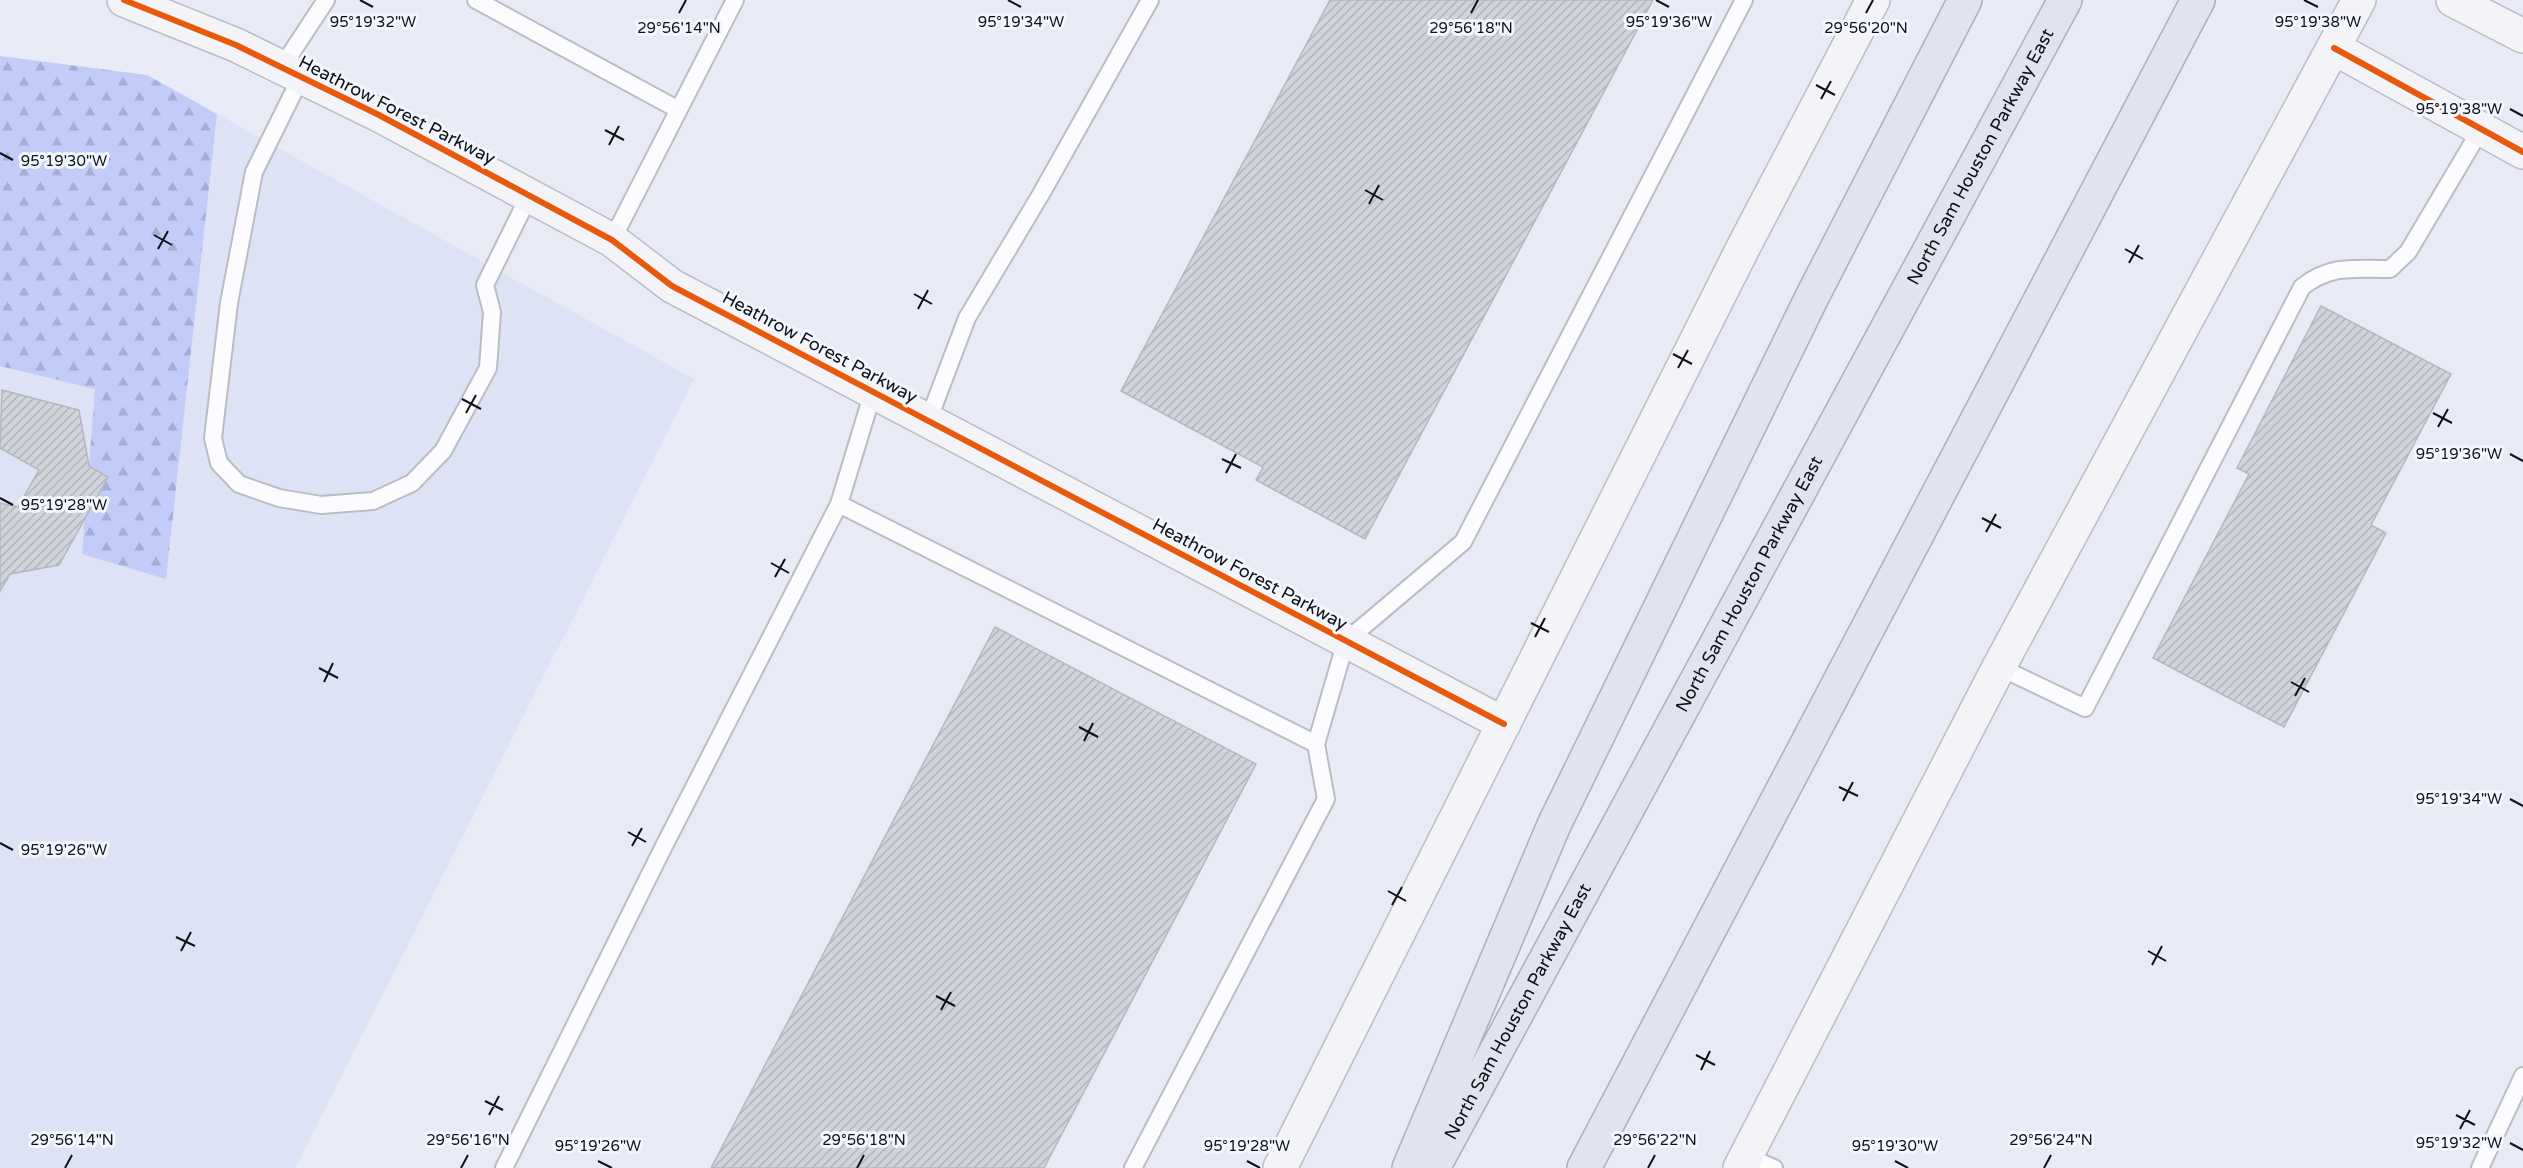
<svg xmlns="http://www.w3.org/2000/svg" width="2523" height="1168" font-family="'Varela Round',sans-serif">
  <style>
    .built { fill: #dde2f4 }
    .forest { fill: url(#forest-firs) }
    .building { fill: url(#building-hatch); stroke: #b5b7bf; stroke-width: 1.5 }
    .lines { fill: none; stroke-linecap: round; stroke-linejoin: round }
    .lane-casing { stroke: #bbbdc4; stroke-width: 20 }
    .secondary-casing { stroke: #bbbdc4; stroke-width: 36 }
    .highway-casing { stroke: #abafbd; stroke-width: 36 }
    .lane { stroke: #fcfcfe; stroke-width: 16 }
    .secondary { stroke: #f4f4f8; stroke-width: 33 }
    .highway { stroke: #e1e3ee; stroke-width: 33 }
    .cycleway-casing { stroke: #f4f6fd; stroke-width: 10 }
    .cycleway { stroke: #e8590c; stroke-width: 6 }
    .ticks { fill: none; stroke: #0f1117; stroke-width: 2 }
    .labels { text-anchor: middle; dominant-baseline: central; stroke-width: 6; stroke-linejoin: round; paint-order: stroke }
    .street-label { font-size: 18px; fill: #0f1117; stroke: #f4f6fd }
    .ticks-label { font-size: 15px; text-anchor: middle; fill: #0f1117; stroke: #f4f6fd; stroke-width: 6; stroke-linejoin: round; paint-order: stroke }
  </style>
  <defs>
    <pattern id="forest-firs" width="22" height="20" patternUnits="userSpaceOnUse" patternTransform="scale(1.5)"><rect width="22" height="20" fill="#c1ccf9"/><path d="M5 1l3.5 6h-7zM16 11l3.5 6h-7z" fill="#a5aed5"/></pattern>
    <pattern id="building-hatch" width="6" height="6" patternUnits="userSpaceOnUse" patternTransform="scale(1.5)"><rect width="6" height="6" fill="#d2d4dc"/><path d="M-1 1l2-2M0 6l6-6M5 7l2-2" fill="none" stroke="#b3b5bc"/></pattern>
  </defs>
  <rect width="100%" height="100%" fill="#e8ebf5"/>
  <path class="built" d="M0,56L147,75L694,379L295,1168H0Z"/>
  <path class="forest" d="M0,56L147,75L217,114L166,579L82,554L95,389L0,366Z"/>
  <path class="building" d="M1330,0H1653L1365,539L1256,480L1263,467L1121,391Z
    M2321,306L2451,374L2371,525L2386,533L2284,727L2153,658L2249,474L2237,468Z
    M2,390L79,410L89,466L108,477L59,565L10,574L0,591V503L18,507L39,470L0,448Z
    M995,627L1256,764L1044,1168H711Z"/>
  <g class="lines">
    <g class="lane-casing">
      <path id="lane" d="M476,0L677,109
        M282,67L326,0
        M301,77L254,172L229,303L213,438L219,463L239,484L279,498L321,505L373,501L412,483L443,451L488,368L492,312L485,285L529,196
        M612,240L735,0
        M928,421L967,318L1041,194L1150,0
        M839,504L873,392
        M1999,667L2085,708L2302,287C2331,264 2355,269 2390,269L2408,252L2481,129
        M1316,744L1346,641L1463,542L1744,0
        M1746,1156L1774,1168
        M504,1168L664,846L839,504L1316,744L1326,799L1133,1168
        M2480,1168L2523,1076"/>
    </g>
    <g class="secondary-casing">
      <path id="secondary" d="M124,0L236,45L379,115L612,240L672,286L1504,724
        M2453,0L2523,36
        M2334,48L2523,152
        M1280,1168L1745,244L1873,0
        M1740,1168L1999,667L2359,0"/>
    </g>
    <g class="highway-casing">
      <g id="highway">
        <path d="M1409,1168L1554,825L1812,297L1965,0"/>
        <path id="s1" d="M1433,1168L2065,0"/>
        <path d="M1584,1168L2198,0"/>
      </g>
    </g>
    <use href="#lane" class="lane"/>
    <use href="#secondary" class="secondary"/>
    <use href="#highway" class="highway"/>
    <g class="cycleway-casing">
      <path id="cycleway" d="M124,0L236,45L379,115L612,240L672,286L1504,724
        M2334,48L2523,152"/>
    </g>
    <use href="#cycleway" class="cycleway"/>
  </g>
  <path class="ticks" d="M360,0L373,7M1008,0L1021,7M1656,0L1669,7M2304,0L2318,7M679,13L686,0M1471,13L1478,0M1866,13L1873,0M1816,85L1835,95M1821,99L1831,81M2510,109L2523,116M605,130L624,140M609,145L619,126M0,153L13,160M1365,190L1383,200M1369,204L1379,185M154,235L172,245M158,249L168,231M2125,249L2143,259M2129,263L2139,245M914,294L932,304M918,309L928,290M1673,354L1692,364M1678,368L1688,350M462,399L481,409M466,413L476,395M2433,413L2452,423M2438,427L2448,409M2510,454L2523,461M1222,459L1241,468M1226,473L1236,454M0,498L13,505M1982,518L2001,528M1986,532L1996,514M771,563L789,573M775,577L785,559M1531,623L1549,632M1535,637L1545,618M319,668L338,678M324,682L333,663M2291,682L2309,692M2295,696L2305,678M1079,727L1098,737M1084,741L1093,723M1839,787L1858,796M2510,799L2523,806M1843,801L1853,782M628,832L646,842M0,843L13,850M632,846L642,828M1388,891L1406,901M1392,905L1402,887M176,937L195,946M181,951L191,932M2148,951L2166,961M2152,965L2162,946M936,996L955,1006M941,1010L951,992M1696,1055L1715,1065M1701,1070L1710,1051M485,1101L503,1110M489,1115L499,1096M2456,1115L2475,1125M2460,1129L2470,1110M2510,1143L2523,1150M598,1161L612,1168M1247,1161L1260,1168M1895,1161L1908,1168M65,1168L72,1155M461,1168L468,1155M857,1168L864,1155M1648,1168L1655,1155M2044,1168L2051,1155"/>
  <g class="labels">
    <g class="street-label">
      <text transform="translate(397 110) rotate(27)">Heathrow Forest Parkway</text>
      <text stroke="none"><textPath href="#s1" startOffset="1150">North Sam Houston Parkway East</textPath></text>
      <text transform="translate(820 347) rotate(28)">Heathrow Forest Parkway</text>
      <text transform="translate(1250 574) rotate(28)">Heathrow Forest Parkway</text>
      <text stroke="none"><textPath href="#s1" startOffset="664">North Sam Houston Parkway East</textPath></text>
      <text stroke="none"><textPath href="#s1" startOffset="178">North Sam Houston Parkway East</textPath></text>
    </g>
  </g>
  <g class="ticks-label">
    <text x="373" y="27">95°19'32"W</text>
    <text x="1021" y="27">95°19'34"W</text>
    <text x="2318" y="27">95°19'38"W</text>
    <text x="1669" y="27">95°19'36"W</text>
    <text x="679" y="33">29°56'14"N</text>
    <text x="1471" y="33">29°56'18"N</text>
    <text x="1866" y="33">29°56'20"N</text>
    <text x="2459" y="114">95°19'38"W</text>
    <text x="64" y="166">95°19'30"W</text>
    <text x="2459" y="459">95°19'36"W</text>
    <text x="64" y="510">95°19'28"W</text>
    <text x="2459" y="804">95°19'34"W</text>
    <text x="64" y="855">95°19'26"W</text>
    <text x="72" y="1145">29°56'14"N</text>
    <text x="468" y="1145">29°56'16"N</text>
    <text x="864" y="1145">29°56'18"N</text>
    <text x="1655" y="1145">29°56'22"N</text>
    <text x="2051" y="1145">29°56'24"N</text>
    <text x="2459" y="1148">95°19'32"W</text>
    <text x="598" y="1151">95°19'26"W</text>
    <text x="1247" y="1151">95°19'28"W</text>
    <text x="1895" y="1151">95°19'30"W</text>
  </g>
</svg>
